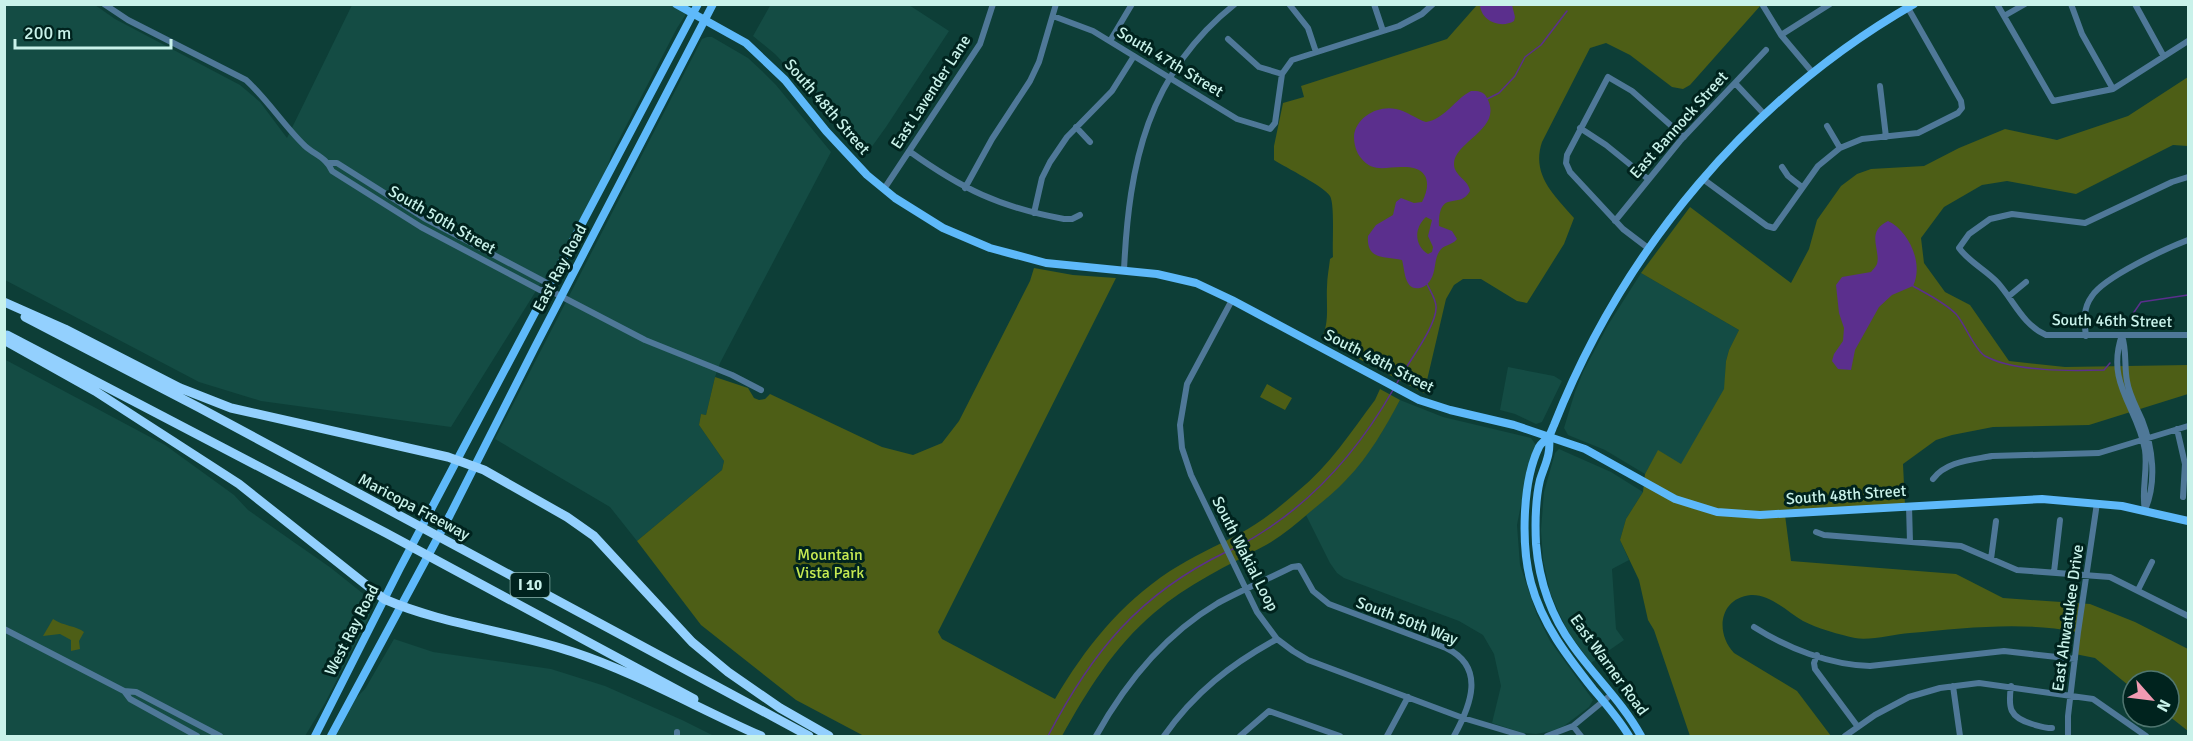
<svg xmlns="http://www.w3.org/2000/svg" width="2193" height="741" font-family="Signika,sans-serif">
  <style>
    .built { fill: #144c44 }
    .green { fill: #4d5e16 }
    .water { fill: #5b2f8d; fill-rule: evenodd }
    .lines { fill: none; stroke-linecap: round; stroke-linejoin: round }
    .stream { stroke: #5b2f8d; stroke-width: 1.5 }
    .minor { stroke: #4f7898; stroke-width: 6 }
    .major { stroke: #5eb9fa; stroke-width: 8 }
    .highway { stroke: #93d0fe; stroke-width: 9 }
    .labels { text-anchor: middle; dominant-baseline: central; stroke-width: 6; stroke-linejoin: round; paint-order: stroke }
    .shield { fill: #00231e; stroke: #8db4ad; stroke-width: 1.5 }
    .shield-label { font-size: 15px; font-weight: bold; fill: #c9f2ea }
    .street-label { font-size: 16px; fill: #c9f2ea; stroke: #00231e }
    .park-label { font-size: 16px; fill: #c5ea52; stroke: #00231e }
  </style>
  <rect width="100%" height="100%" fill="#0d3e37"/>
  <path class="built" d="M42,4L95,5L115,19L240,85L260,102L287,138L352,5H692L677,28L612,153L606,170L552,275L548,278H544L451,427L261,401L199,382L5,280L4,5Z
    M771,4L909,5L949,31L886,127L863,159L796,76L775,54L753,36Z
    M707,37H712L748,58L762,71L776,85L831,152L720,363L715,377L706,415L701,414L699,425L724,461L722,470L637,541L610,507L495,439L702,39Z
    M1641,273L1739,330L1729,350L1726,361L1725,389L1681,465L1658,451L1645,474L1605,450L1568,435L1564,428L1575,392L1583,372L1608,325Z
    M4,359L165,445L234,495L248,510L331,568L371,600V611L367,621L325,703L305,736H5Z
    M1508,367L1554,376L1562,381L1542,422L1536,424L1515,414L1500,410Z
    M1400,400L1443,417L1531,438L1536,445L1526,479L1517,525L1520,565L1537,615L1550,641L1593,700L1589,707L1564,726L1552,731L1536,734L1523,733L1492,723L1501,686L1494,654L1483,635L1459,621L1344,578L1337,573L1330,563L1306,515L1347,479L1380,435Z
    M1559,449L1611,472L1643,492L1626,519L1620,540L1629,560L1612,569L1616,629L1624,640L1591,663L1569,633L1558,611L1550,592L1543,560L1541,530L1544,492L1555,453Z
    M394,639L433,652L551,669L605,686L682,720L714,736H336L356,698L365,689Z"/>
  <path class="green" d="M1477,5H1761L1690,85L1683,89L1672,87L1630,55L1606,43L1590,48L1542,142C1531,175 1554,195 1574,218L1564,244L1527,303L1517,301L1481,279H1463L1454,285L1446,299L1424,393L1321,339C1330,324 1326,304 1327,287C1327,278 1329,268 1330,259L1333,257C1332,244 1335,205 1330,196C1325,187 1285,167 1274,160V146L1283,103L1304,97L1301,86L1447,39Z
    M2188,77V146L2173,145L2076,194L2007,181L1982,185L1944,207L1921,238L1924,263L1945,292L1970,305L2009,361L2065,367L2188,365V394L2089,425L1993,427L1952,435L1936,440L1903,464L1905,506L1785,515L1791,561L1956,574L2003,598L2090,604L2135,622L2188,649V731L2169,716V681H2133V689L2095,658L2075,654L2077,632C2022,621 1965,628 1910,633C1894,634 1870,641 1855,638C1841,635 1816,628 1803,621C1788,612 1770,594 1751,595C1719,598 1715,633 1734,653L1797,691L1831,736H1690L1654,630L1648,620L1639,580L1620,540L1626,519L1643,492L1645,474L1658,450L1681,464L1724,389L1726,361L1729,350L1739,330L1641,273L1690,207L1791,283L1809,249L1817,220L1841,186L1857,174L1871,169L1924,166L1959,148L2005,129L2057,140L2128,116Z
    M1034,268L1073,275L1116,278L938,632L942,639L1055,699C1085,648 1120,604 1170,571C1192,557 1216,546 1239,534C1260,523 1280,507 1298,491C1329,466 1351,432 1375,400L1380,389L1400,400C1385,428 1369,456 1347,479C1336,491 1322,502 1310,512C1296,524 1282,536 1266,545C1227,566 1188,584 1154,613C1114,647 1087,691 1062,736H864L796,700L701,625L637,541L722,470L724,461L699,425L701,414L706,415L715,377L748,388L754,398L759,400L765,399L770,394L882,447L913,455L942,443L959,421L1030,281Z
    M1267,384L1292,398L1285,410L1260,397Z
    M53,619C63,626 77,626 84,632L79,641L80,649L71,651V640L60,634L43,636Z"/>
  <path class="water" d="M1480,5H1512L1515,17L1514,21C1501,29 1481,21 1480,5Z
    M1471,91C1478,91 1484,91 1487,98C1504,129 1454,141 1454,164C1454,176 1469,180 1470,191C1459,211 1439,187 1439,226L1452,231L1457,239C1452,246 1443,244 1439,252C1434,260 1436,271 1431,279C1429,283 1425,287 1420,288C1404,291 1405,270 1402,260C1386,256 1366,261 1368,236L1376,225L1393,215L1396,202L1401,198L1414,203L1422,202C1432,183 1428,167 1404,167C1388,166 1373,174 1361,158C1356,152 1354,144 1354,136C1356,117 1378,105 1396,109C1407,111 1416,119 1426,122C1445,119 1455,99 1471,91ZM1426,217L1432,220L1428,236L1433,247L1432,252L1428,254C1414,245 1414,228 1426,217Z
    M1888,221C1909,231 1924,264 1913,286L1892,295L1879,307L1855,350L1851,370L1838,369L1832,361L1834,354L1843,341L1844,328L1839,313L1836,285L1842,277L1871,272C1873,269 1876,267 1877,264C1881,250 1865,232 1888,221Z"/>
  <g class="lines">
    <path class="stream" d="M1487,99L1499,93L1515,76L1525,57L1541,45L1567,11
      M1913,286C1927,294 1944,302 1956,314C1965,324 1974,349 1985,356C2014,372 2072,371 2104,370L2110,363
      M2130,318L2141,302L2188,295
      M1397,383C1406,365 1438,325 1436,306C1435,297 1430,291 1427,284
      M1231,550C1301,515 1354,458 1393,390
      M1048,736C1092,652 1139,594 1226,552"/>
    <path class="minor" d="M104,4L128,20L246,80C268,100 284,126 305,146C315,155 327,158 332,171L421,227L540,290H549L645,340L732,375L761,390
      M1289,4L1308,28L1316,52
      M1374,4L1383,31
      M1762,4L1781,35L1813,73
      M1997,4L2053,101L2113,89L2188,41
      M2071,4L2082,34L2113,89
      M2135,4L2163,55
      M1053,16L1093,31L1237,119L1270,129L1275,123L1282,74L1292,60L1399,26L1422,14L1433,4
      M2004,16L2025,4
      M1781,35L1830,4
      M1228,39L1259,67L1282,74
      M1110,41L1132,4
      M1735,83L1765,115
      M1880,86L1886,137
      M1827,126L1840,148
      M1076,127L1090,142
      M1580,128L1606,145L1648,179
      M909,151C962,189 999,207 1064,219H1072L1080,215
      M328,163H337L424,218L545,282L549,290
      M1782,167L1788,176L1802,187
      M2188,177L2172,182L2085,223L2012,214L1990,219L1969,234L1959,248C1969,262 1986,270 1998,283C2014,301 2023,325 2046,335H2188
      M1703,179L1767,226L1774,228L1818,166L1840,148L1862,139L1918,133L1958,113L1962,108L1961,101L1908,8
      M965,188L992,139L1030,81L1039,62L1056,4
      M884,189L980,44L993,4
      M1034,213L1042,178L1050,162L1067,137L1112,91L1134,56
      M1615,221L1680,141L1766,50
      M1648,248L1623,229L1570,172L1566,163L1567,155L1608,77L1632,91L1684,137
      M1124,270C1129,164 1147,74 1235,4
      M2009,296L2026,282
      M1232,300L1187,384L1180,425L1182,448L1191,475L1257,612L1277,639L1293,651L1308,660L1463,718L1523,736
      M2122,335C2105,384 2138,407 2145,450C2148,470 2141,492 2145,510
      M2086,336C2084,321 2083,308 2092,296C2104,277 2167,248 2188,240
      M2122,336C2127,351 2124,365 2127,381C2129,395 2137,408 2142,420C2153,448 2157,482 2145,510
      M2177,429L2185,464L2183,497
      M1933,479C1946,461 1972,460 1992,456L2099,453L2188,426
      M1909,506L1910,542
      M1816,532L1824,535L1961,546L2017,570L2110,577L2188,616
      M1991,559L1996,521
      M2054,572L2060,520
      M2138,590L2152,562
      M1754,627C1787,648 1830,665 1870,666L2004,651L2075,659
      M4,629L124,691L136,692L220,736
      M1817,655L1814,663L1815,669L1858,727
      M1953,686L1960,736
      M2011,686C2008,708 2009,717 2032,724C2039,726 2044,728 2052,728
      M124,691L130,699L197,736
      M1573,726L1581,736
      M677,736V732
      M1096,736C1126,682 1164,635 1218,603C1242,590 1268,579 1292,567L1299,566L1313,591L1329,604L1446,648C1486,667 1471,705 1454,736
      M1164,736C1194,693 1231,664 1277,639
      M1240,736L1269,711L1340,736
      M1387,736L1408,697
      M1547,736L1573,726L1612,694
      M1845,736L1875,715L1909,697L1940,688L1979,683L2093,699L2146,736
      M2068,736V716L2078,632L2097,503"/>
    <path class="major" d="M676,4L746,43L785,80L826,131L867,175L895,198L943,228L990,248L1046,263L1157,274L1196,283L1232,300L1419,400L1450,410L1514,425L1585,449L1675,499L1717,512L1760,515L2042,499L2122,506L2188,521
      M1549,437C1551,455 1545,464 1540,480C1535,501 1535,523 1536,544C1539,580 1551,616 1573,646C1595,677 1623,703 1641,736
      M315,736L400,568L698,4
      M331,736L450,515L535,347L713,4
      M1629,736C1619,719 1606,704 1593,689C1567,656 1542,624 1531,583C1521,546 1522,482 1539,447C1541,443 1545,441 1548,437C1551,434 1552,429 1554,425C1623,250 1750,98 1914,4"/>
    <path class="highway" d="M4,302L65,329L180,388L231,408L448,457L484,470L567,517L594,536L692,642L728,672L780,708L829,736
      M25,317L198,407L809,736
      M7,335L386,533L694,699
      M4,340L95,391L239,484L384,599C444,625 511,631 573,652C637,673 699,709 761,736"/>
  </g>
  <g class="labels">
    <rect class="shield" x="510.5" y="573" width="39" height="24" rx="4.5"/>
    <g class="shield-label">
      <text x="530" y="585">I 10</text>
    </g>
    <g class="street-label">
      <text transform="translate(1170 62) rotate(31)">South 47th Street</text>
      <text transform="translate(931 92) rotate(-57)">East Lavender Lane</text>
      <text transform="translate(827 107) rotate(49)">South 48th Street</text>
      <text transform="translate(1679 125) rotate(-48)">East Bannock Street</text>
      <text transform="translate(442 220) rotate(30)">South 50th Street</text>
      <text transform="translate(560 268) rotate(-62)">East Ray Road</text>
      <text transform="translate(2112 321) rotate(1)">South 46th Street</text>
      <text transform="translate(1379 361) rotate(27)">South 48th Street</text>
      <text transform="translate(1846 495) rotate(-4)">South 48th Street</text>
      <text transform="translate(414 507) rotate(28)">Maricopa Freeway</text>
      <text transform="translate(1245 554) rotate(63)">South Wakial Loop</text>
      <text transform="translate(2068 618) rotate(-82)">East Ahwatukee Drive</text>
      <text transform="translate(1407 621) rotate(21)">South 50th Way</text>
      <text transform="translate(352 630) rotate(-63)">West Ray Road</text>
      <text transform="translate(1609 665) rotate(54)">East Warner Road</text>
    </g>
    <g class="park-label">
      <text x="830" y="555">Mountain<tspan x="830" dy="18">Vista Park</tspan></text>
    </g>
  </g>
  <rect width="2193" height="741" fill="none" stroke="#c9f2ea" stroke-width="12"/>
  <g transform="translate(2151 699) rotate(118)"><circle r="28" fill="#00231e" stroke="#507670" stroke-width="1.5"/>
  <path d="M0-4.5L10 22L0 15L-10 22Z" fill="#f19ab2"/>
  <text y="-9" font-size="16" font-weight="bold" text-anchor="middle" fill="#c9f2ea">N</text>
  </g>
  <path d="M15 39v9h156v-9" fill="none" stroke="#c9f2ea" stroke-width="3"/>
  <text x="24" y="39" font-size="18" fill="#c9f2ea" stroke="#00231e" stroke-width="4.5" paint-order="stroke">200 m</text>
</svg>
